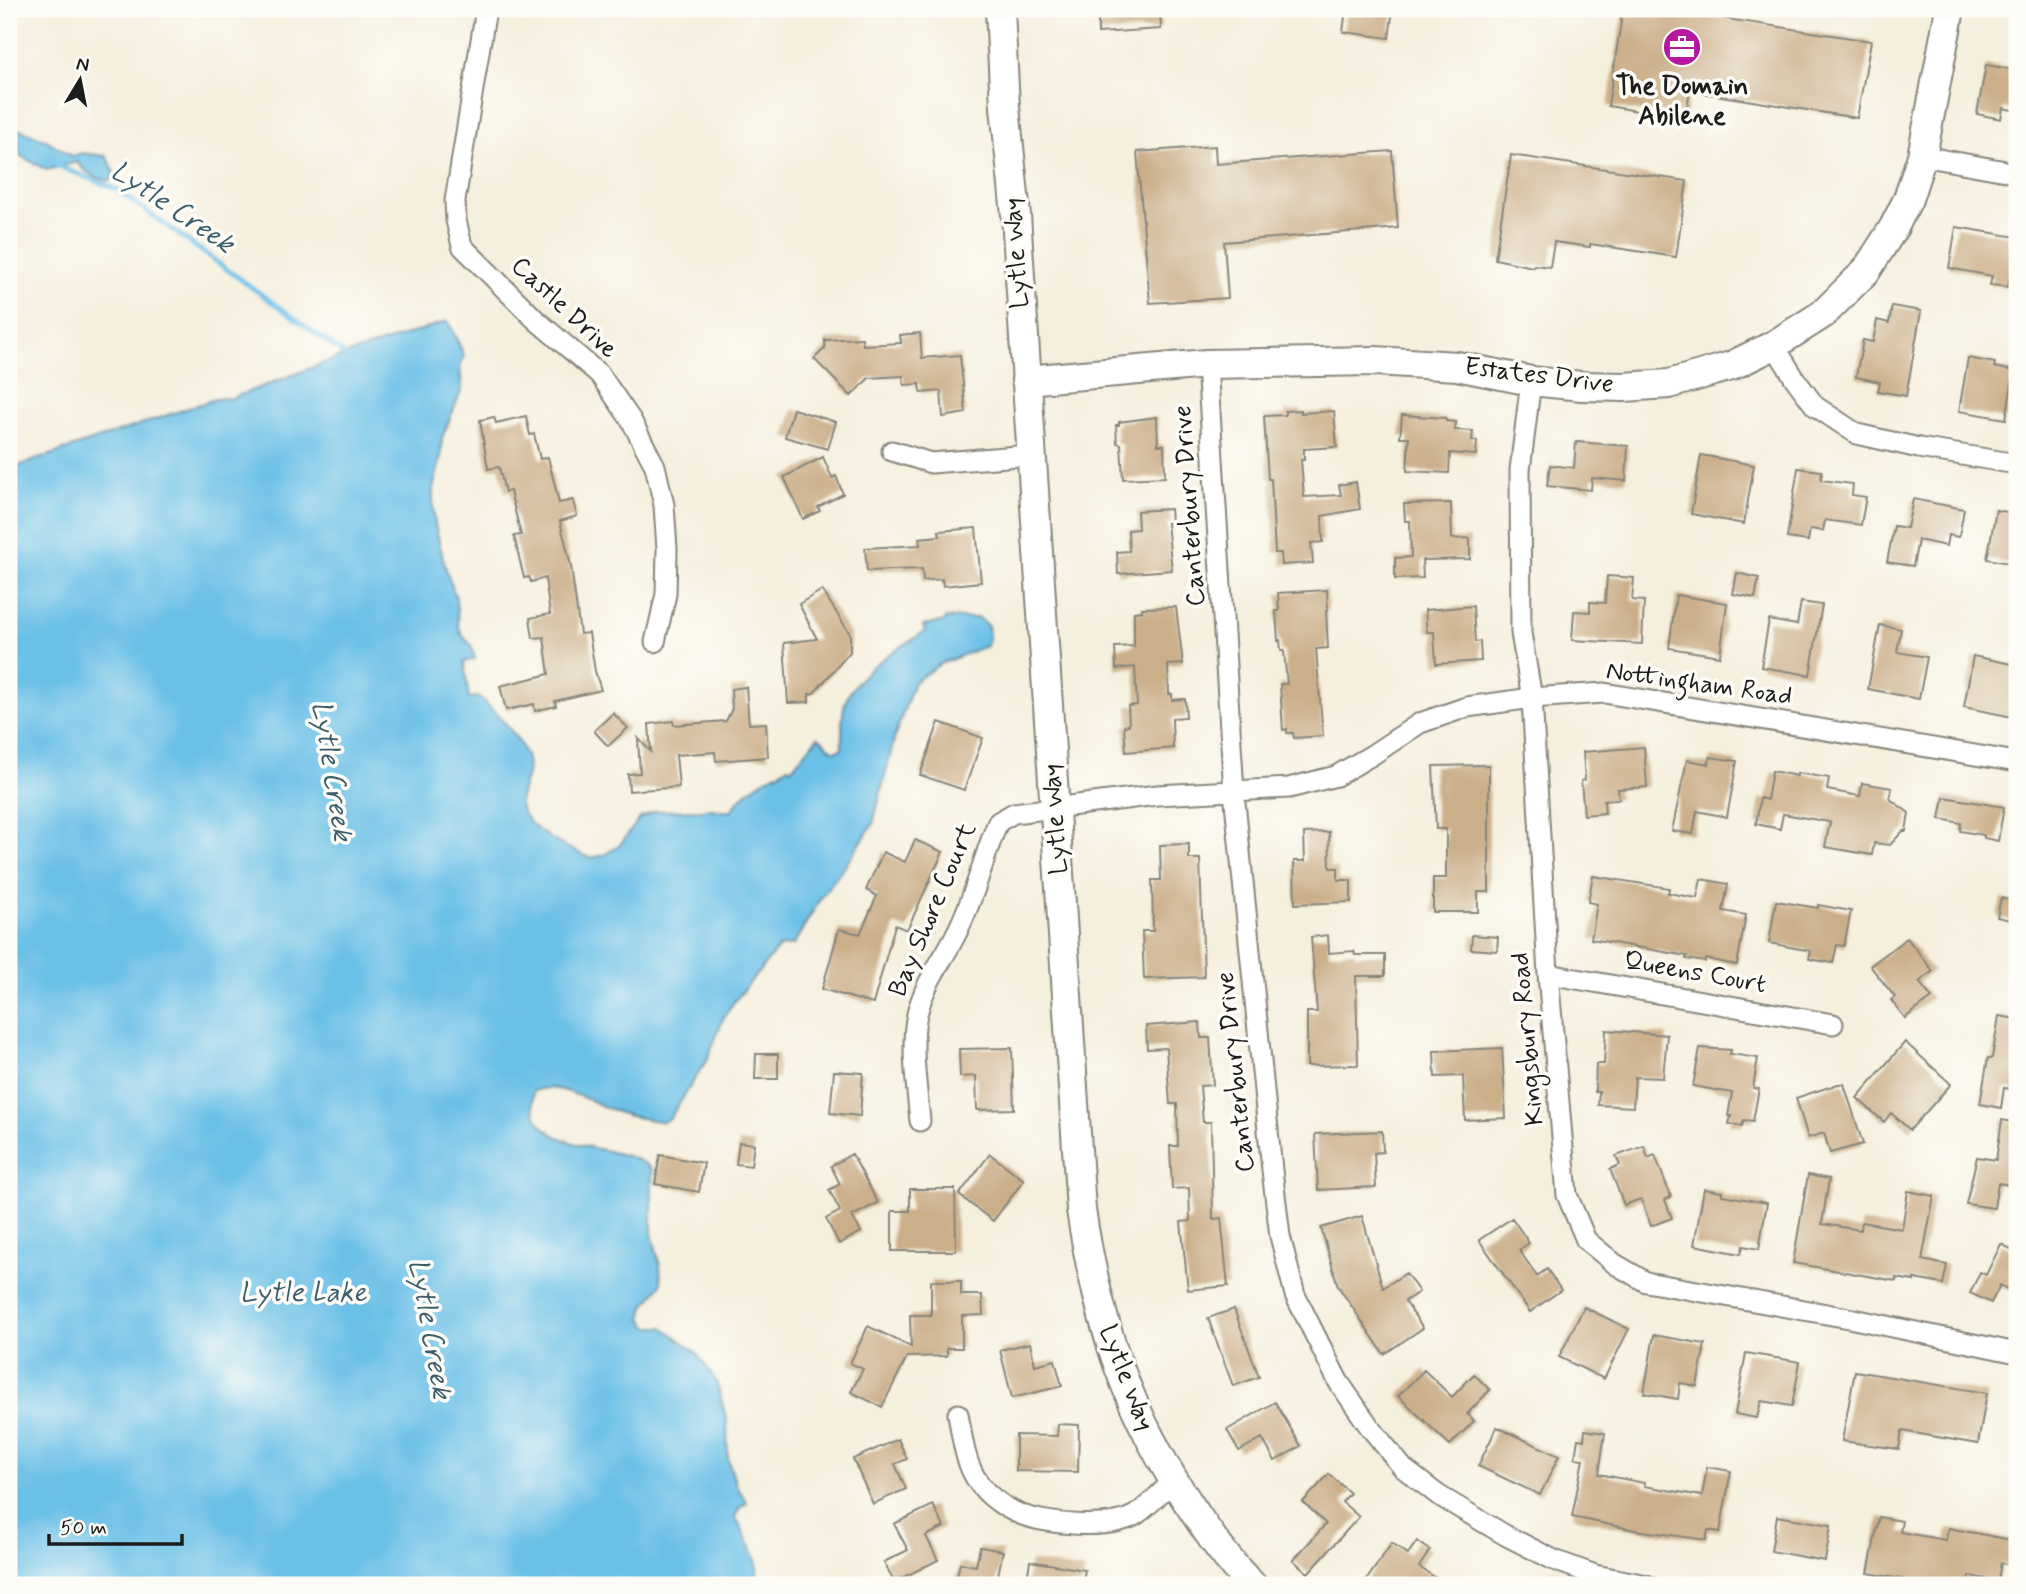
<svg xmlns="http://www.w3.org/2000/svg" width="2026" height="1594" font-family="Mynerve,sans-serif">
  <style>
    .water { fill: #6ac0e7; stroke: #436e82; stroke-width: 2 }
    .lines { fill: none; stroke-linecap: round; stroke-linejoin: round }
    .stream { stroke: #6ac0e7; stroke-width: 5 }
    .building { fill: #cbaf89 }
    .street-casing { stroke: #88867c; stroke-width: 23 }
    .secondary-casing { stroke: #88867c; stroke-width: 32 }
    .street { stroke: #fff; stroke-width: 19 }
    .secondary { stroke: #fff; stroke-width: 28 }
    .labels { text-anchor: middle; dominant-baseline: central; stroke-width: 7; stroke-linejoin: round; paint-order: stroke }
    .poi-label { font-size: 26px; font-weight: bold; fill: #1c1c1c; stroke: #fdfcf7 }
    .street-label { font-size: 26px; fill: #1c1c1c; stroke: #fdfcf7 }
    .water-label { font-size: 28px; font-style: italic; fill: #3b5e6d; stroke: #fdfcf7 }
  </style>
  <rect width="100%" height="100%" fill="#fdfcf7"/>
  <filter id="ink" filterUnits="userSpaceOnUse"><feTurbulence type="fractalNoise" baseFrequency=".0143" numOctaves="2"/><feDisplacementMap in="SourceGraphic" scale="14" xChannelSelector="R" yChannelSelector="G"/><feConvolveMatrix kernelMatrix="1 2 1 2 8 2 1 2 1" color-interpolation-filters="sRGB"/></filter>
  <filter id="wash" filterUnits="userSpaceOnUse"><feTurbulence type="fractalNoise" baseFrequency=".00686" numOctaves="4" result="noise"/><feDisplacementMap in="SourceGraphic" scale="28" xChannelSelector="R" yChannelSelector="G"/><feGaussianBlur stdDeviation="1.57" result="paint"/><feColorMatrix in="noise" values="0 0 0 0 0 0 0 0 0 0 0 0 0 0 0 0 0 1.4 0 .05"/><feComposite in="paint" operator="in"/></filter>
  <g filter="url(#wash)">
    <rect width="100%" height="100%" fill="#f5efdd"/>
    <path class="water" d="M9,125L46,140L72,156L82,153L106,156L114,171L113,178L110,181C95,179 86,173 77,162L47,170L9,150Z
      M448,321L464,355L460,368L462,389L442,438L441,457L433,489V506L435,524L444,563L456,598L458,624L462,635L471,645L475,659L464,662L469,698L479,697C496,713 517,733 526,756C532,772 522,783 520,799C517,826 569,849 591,858L603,855L619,846L640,818L656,811L702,810C712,806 721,813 731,811C745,788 766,779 788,767L791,769L818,737L833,750H840L842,747C842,732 841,717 845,703C857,669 897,651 925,631L923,626L945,621V618H979L988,626L989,639L986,646L940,664L914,682L895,736L873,824L845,866L822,896L793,945L779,947L733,1003L723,1019L708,1058L670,1118L663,1122C649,1119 634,1118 620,1113C597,1106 555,1078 533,1092C525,1159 628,1140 652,1170V1234L660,1265L661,1284L645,1307L642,1318L648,1327H663L696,1352L716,1381L727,1421L728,1460L736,1485L747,1503L740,1507L735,1517C743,1532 754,1549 757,1565C758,1575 753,1579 763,1585H9V469L215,399L232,398L345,355Z"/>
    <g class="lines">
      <path class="stream" d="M55,165L116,189L345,355L344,361"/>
    </g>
    <g id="blocks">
      <path class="building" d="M1098,9H1160L1161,29L1098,33Z
        M1346,9H1393L1389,38L1343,32Z
        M1623,9H1695L1694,14L1871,41L1857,118L1690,91L1685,119L1608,106Z
        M1986,65L2017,70V111L2003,108L2001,119L1977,114Z
        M1215,146L1216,164L1392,151L1398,228L1224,242L1228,298L1150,303L1137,152Z
        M1511,155L1687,181L1676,257L1590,244V247L1554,242L1550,267L1534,265L1533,267L1495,259Z
        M1956,227L2017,237L2008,287L1990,285L1992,276L1949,268Z
        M1892,306L1921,311L1906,396L1878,391L1880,382L1856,377L1863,340L1873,342L1877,320L1889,323Z
        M920,333L922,358L960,355L966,413L943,417L941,391L921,393L920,384L904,385L903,376L869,378L851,396L814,359L825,348V340L862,338L863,345L901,343L900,335Z
        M1968,358L1995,363L1994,367L2014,371L2006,419L1959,411Z
        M793,409L836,422L828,449L785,437Z
        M1301,410V413L1334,411L1337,447L1304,449V460H1301L1304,497L1341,495L1339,485L1356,482L1360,509L1322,516L1323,542L1311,543L1313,563L1282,565L1281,553H1275L1271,479H1268L1264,416L1285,415V411Z
        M1402,415L1446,418V421L1456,422L1455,430L1473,431L1472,441H1477L1476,455L1450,453L1449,473L1407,471L1409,437H1400Z
        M526,416L530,435L534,434L540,459L548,457L559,503L573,500L577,516L560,521L571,566L580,634L589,633L595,671L601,690L555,701L556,706L535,711L534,704L506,710L500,686L549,674L544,637L533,638L530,618L550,614L545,578L531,582L529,577L524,578L514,536L521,535L510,491L505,492L499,467L488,469L480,420L494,417L496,423Z
        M1157,417L1158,445H1164L1165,477L1123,479L1121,444L1117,443L1116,425H1119V422Z
        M1576,442L1628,446L1626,481L1592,478L1591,490L1547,486L1550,465L1574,468Z
        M1701,455L1754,465L1744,524L1691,514Z
        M823,457L832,478L836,476L843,494L818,507L820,511L803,519L784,477Z
        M1798,468L1822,471L1821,480L1853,484L1852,495L1866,497L1861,525L1825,520L1823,531L1810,529L1808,541L1787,538Z
        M1913,499L1964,509L1959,537L1948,535L1946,546L1918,540L1913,566L1887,562L1894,526L1907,528Z
        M1451,503L1452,539L1470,538V559L1422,560L1423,578L1395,579V558L1411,557L1410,521H1405L1404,504Z
        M1170,509L1171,523H1167L1172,570L1118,574L1117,552L1129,551L1128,530L1138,529L1137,511Z
        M1996,510L2017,514V562L2014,564L1987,559Z
        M976,528L981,582L943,586L942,579L923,581L922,569L867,571L865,548L920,545L919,538L940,536L939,531Z
        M1737,573L1759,578L1755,598L1733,594Z
        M1607,576L1634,578L1632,600L1644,601L1642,644L1572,640L1574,611L1590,612V602L1605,603Z
        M822,590L850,634V652L814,693L809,694V702L788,703L784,643L817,639L799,604Z
        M1327,590L1328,611H1326L1328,648L1316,649L1323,736L1294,738L1293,733H1287V729L1283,730L1280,684H1287L1284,651H1281L1280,640L1278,641L1276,611H1279L1278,593Z
        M1676,595L1727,603L1720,656L1669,648Z
        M1801,602L1822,605L1810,675L1761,667L1769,620L1797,625Z
        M1473,606L1475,642L1480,641L1481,661L1436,664L1434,632H1427L1425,610Z
        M1176,607L1183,664L1168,665L1169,694H1172V700L1185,699L1186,717L1172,718L1173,748L1126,752L1124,726L1129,725L1128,706L1137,705L1135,667L1116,669L1115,647L1134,646V612L1142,611V608Z
        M1880,625L1901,629L1897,652L1927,657L1919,699L1868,689Z
        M1973,656L2017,665V718L1964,707Z
        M746,687L749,724L766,723L768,757L716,761L715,752L676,755L679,787L629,791L628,774L640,773L638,738L651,752L649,724L673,721L674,725L726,721L732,709L731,689Z
        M613,713L628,728L608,746L594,731Z
        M939,722L983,738L964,790L920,775Z
        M1644,747L1647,787L1618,789L1619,799L1604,800L1605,813L1584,815L1581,781L1585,780L1583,752Z
        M1710,757L1737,761L1727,817L1697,811L1693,834L1672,831L1687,760L1709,764Z
        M1489,765V892H1478V912H1433V878H1446V829H1436L1433,766Z
        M1772,771L1797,776V773L1829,778L1827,790L1860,796L1862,783L1892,788L1890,799L1909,813L1906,831H1903L1890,845L1874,843L1872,855L1825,847L1830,822L1783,814L1780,829L1756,824L1760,798L1767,800Z
        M1944,797L2004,807L1998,841L1984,838V835L1960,831L1961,823L1940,819Z
        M1329,832L1330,868H1338V880H1351V902L1295,904L1294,861H1305L1304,833Z
        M915,840L943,852L907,930L895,925L873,1004L822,989L839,929L860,934L877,896L866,890L883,852L905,862Z
        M1189,844V859H1200L1204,977L1144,979L1142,931H1153L1152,880H1161L1160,845Z
        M1593,876L1669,888L1668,893L1697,898L1701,879L1728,884L1723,911L1746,915L1737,965L1706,959L1705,962L1686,959L1687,956L1591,939L1597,904L1588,902Z
        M2001,898L2014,901L2010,920L1997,917Z
        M1776,901L1818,908V905L1851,911L1844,946L1837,945L1833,963L1809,959L1811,951L1769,943Z
        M1328,935L1329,953L1354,951L1355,955H1385V976H1356L1358,1065L1307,1066V1012H1317L1311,937Z
        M1472,935L1498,937L1497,951L1471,949Z
        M1907,938L1933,971L1919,982L1932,998L1905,1018L1891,1000L1895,997L1870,966Z
        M1999,1016L2017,1019V1090L2004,1088L2001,1108L1980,1104L1988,1058H1992Z
        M1200,1022L1201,1038H1210L1213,1085L1200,1086L1203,1122H1211L1213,1219L1221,1218L1228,1286L1188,1290L1181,1222L1190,1221L1189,1188L1172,1189L1170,1146H1178L1177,1104H1170L1166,1048L1147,1049L1146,1026Z
        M1606,1030L1667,1035L1663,1078L1635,1077L1633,1107L1598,1105L1599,1092H1595L1596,1064H1604Z
        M1905,1042L1951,1084L1910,1130L1891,1113L1884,1122L1857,1098Z
        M1012,1048L1014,1109L977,1110L976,1076L960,1077L959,1049Z
        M1502,1048L1506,1118L1465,1120L1463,1076L1435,1077L1434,1051Z
        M1700,1048L1731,1050L1730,1054L1758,1058L1753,1088L1759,1089L1753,1121L1744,1120L1742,1126L1729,1124L1731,1116H1728L1732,1093L1693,1086Z
        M756,1054H778V1079H755Z
        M834,1071L863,1073L860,1116L830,1113Z
        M1838,1084H1844L1863,1144L1830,1153L1824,1133L1808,1138L1796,1098Z
        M2002,1120L2017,1123V1180L2011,1179L2010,1185L1998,1183L1994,1208L1966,1204L1977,1157L1996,1160Z
        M1382,1131L1383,1152L1374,1153L1376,1187L1318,1190L1315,1134Z
        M739,1142L754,1144L751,1166L736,1164Z
        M1644,1146L1648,1158L1655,1155L1671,1197L1665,1200L1672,1218L1651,1226L1641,1199L1624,1205L1610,1169L1620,1165L1616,1156Z
        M852,1154L878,1203L852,1216L861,1232L839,1244L826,1219L840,1211L829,1190L840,1184L831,1166Z
        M990,1154L1024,1180L993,1221L959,1195Z
        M660,1155L704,1163L699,1192L655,1184Z
        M1808,1175L1829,1179L1822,1224L1861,1230L1862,1222L1902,1229L1908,1191L1934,1196L1922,1260L1947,1265L1943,1284L1914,1279V1281L1896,1278V1281L1793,1263Z
        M910,1189H955L956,1251H892V1211H910Z
        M1704,1189L1722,1192V1195L1767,1203L1759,1249L1743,1246L1741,1254L1694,1245Z
        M1362,1216L1383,1288L1406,1273L1419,1292L1405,1301L1423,1328L1384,1354L1338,1286L1321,1228Z
        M1512,1218L1529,1243L1519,1250L1537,1276L1547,1269L1561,1290L1530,1312L1479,1240Z
        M2001,1244L2017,1252V1294L2000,1285L1991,1303L1970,1293L1980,1272L1986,1275Z
        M931,1281H961V1295H982L983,1315L962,1316V1348H947V1356L907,1357L882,1407L851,1392L863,1369L850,1363L868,1326L911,1347L910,1315H931Z
        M1584,1307L1629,1329L1604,1379L1559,1357Z
        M1234,1309L1259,1377L1233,1386L1208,1318Z
        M1654,1335L1705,1344L1697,1386L1680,1383L1678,1399L1644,1393Z
        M1030,1343L1035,1365L1055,1360L1062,1386L1012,1398L1000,1350Z
        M1746,1353L1800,1362L1792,1406L1761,1401L1757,1418L1735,1414Z
        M1424,1370L1452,1397L1474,1374L1490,1390L1467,1414L1474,1421L1450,1445L1398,1396Z
        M1855,1371L1987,1393L1978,1444L1902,1431L1899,1449L1842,1441Z
        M1275,1402L1301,1446L1275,1461L1262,1438L1239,1451L1227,1430Z
        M1058,1424L1079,1425L1078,1472L1016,1471V1435L1057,1436Z
        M1497,1427L1559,1456L1540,1495L1478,1466Z
        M1585,1430L1605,1433L1599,1474L1644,1483V1486L1702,1496L1707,1467L1731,1471L1720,1532L1708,1530L1706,1540L1635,1530L1572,1517L1583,1459L1575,1458L1578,1439L1584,1440Z
        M898,1439L907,1459L895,1464L906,1489L873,1504L853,1459Z
        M1329,1474L1350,1493L1342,1502L1359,1517L1308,1573L1293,1560L1326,1524L1303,1502Z
        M933,1505L944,1527L926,1536L938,1560L894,1582L884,1562L908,1550L894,1524Z
        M1777,1516L1831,1525L1825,1561L1771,1551Z
        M1879,1517L1902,1521L1900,1532L1946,1540L1948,1528L2017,1541V1566L2001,1563L1998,1581L1970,1576L1968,1585H1934L1868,1573Z
        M1417,1541L1430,1550L1419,1567L1447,1585H1363L1392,1543L1408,1554Z
        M980,1547L1003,1551L996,1585H955L960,1563L976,1566Z
        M1030,1561L1085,1570L1082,1585H1026Z"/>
    </g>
  </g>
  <g filter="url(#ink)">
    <use href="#blocks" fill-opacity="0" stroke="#88867c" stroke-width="2"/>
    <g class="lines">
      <g class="street-casing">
        <path id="street" d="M486,9L455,201L456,220L462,246L535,319L600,375L631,420L655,466L664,505L667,549L666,594L655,642
          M1922,156L2017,173
          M1774,345L1795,379L1815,406L1857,434L1919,448L2017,464
          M1207,364L1234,792L1272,1170L1280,1236L1295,1295L1338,1381L1369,1426L1403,1468L1438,1495L1505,1535L1554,1560L1595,1575L1647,1585
          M1531,381L1520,470L1521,633L1532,698L1548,974L1567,1195L1586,1240L1615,1264L1646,1282L1849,1318L2017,1353
          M892,451L931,463L1031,455
          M1548,974L1833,1024
          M920,1121C917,1088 910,1046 917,1014C925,981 943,961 957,932C975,897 983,858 998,822L1014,813L1157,795L1289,788L1336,776L1372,755L1420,723L1467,707L1532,698L1604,693L2017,762
          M958,1414C962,1435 964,1458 975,1477C983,1492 1000,1505 1015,1512C1042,1525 1111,1531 1137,1514C1150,1505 1161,1492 1173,1481"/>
      </g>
      <g class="secondary-casing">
        <path id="secondary" d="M1000,9L1005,107L1016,215L1081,1210C1099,1326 1127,1413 1193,1510C1210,1536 1230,1564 1252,1585
          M1026,380L1207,364L1375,361L1457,366L1531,381L1582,386L1624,387L1669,384L1731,366L1774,345L1823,314L1866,271L1894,227L1908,199L1922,156L1950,9"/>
      </g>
      <use href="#street" class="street"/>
      <use href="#secondary" class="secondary"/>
    </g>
  </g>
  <defs>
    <g id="office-disc" transform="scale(2.0125)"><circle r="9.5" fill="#b5179e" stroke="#fdfcf7"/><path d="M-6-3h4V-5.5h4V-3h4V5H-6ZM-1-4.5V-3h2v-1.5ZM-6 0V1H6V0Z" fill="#fff"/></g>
  </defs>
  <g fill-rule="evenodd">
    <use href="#office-disc" x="1682" y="47"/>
  </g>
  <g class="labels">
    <g class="poi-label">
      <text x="1682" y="87">The Domain<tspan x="1682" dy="30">Abilene</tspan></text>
    </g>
    <g class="street-label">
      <text transform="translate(1017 253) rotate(-94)">Lytle Way</text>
      <text transform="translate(564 308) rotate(43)">Castle Drive</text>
      <text transform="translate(1539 376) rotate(7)">Estates Drive</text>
      <text transform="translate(1190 506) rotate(-94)">Canterbury Drive</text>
      <text transform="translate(1699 684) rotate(8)">Nottingham Road</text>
      <text transform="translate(1056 819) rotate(-94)">Lytle Way</text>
      <text transform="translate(933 910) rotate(-67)">Bay Shore Court</text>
      <text transform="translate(1695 973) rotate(10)">Queens Court</text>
      <text transform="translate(1528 1039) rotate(-95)">Kingsbury Road</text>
      <text transform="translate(1236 1072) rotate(-96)">Canterbury Drive</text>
      <text transform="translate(1126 1378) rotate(69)">Lytle Way</text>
    </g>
    <g class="water-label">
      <text transform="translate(172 208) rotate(34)">Lytle Creek</text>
      <text transform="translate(331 771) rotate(81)">Lytle Creek</text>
      <text x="303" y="1293">Lytle Lake</text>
      <text transform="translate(429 1329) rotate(80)">Lytle Creek</text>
    </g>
  </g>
  <rect width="2026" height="1594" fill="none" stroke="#fdfcf7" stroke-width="35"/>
  <g transform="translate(80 80) rotate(10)" stroke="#fdfcf7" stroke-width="5" paint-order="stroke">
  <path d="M0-5L12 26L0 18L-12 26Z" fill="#1c1c1c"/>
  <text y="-10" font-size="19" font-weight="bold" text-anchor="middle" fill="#1c1c1c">N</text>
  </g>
  <path d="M49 1534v10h133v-10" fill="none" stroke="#1c1c1c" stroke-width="3.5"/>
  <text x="60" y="1534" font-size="21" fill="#1c1c1c" stroke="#fdfcf7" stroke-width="5" paint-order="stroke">50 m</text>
</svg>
